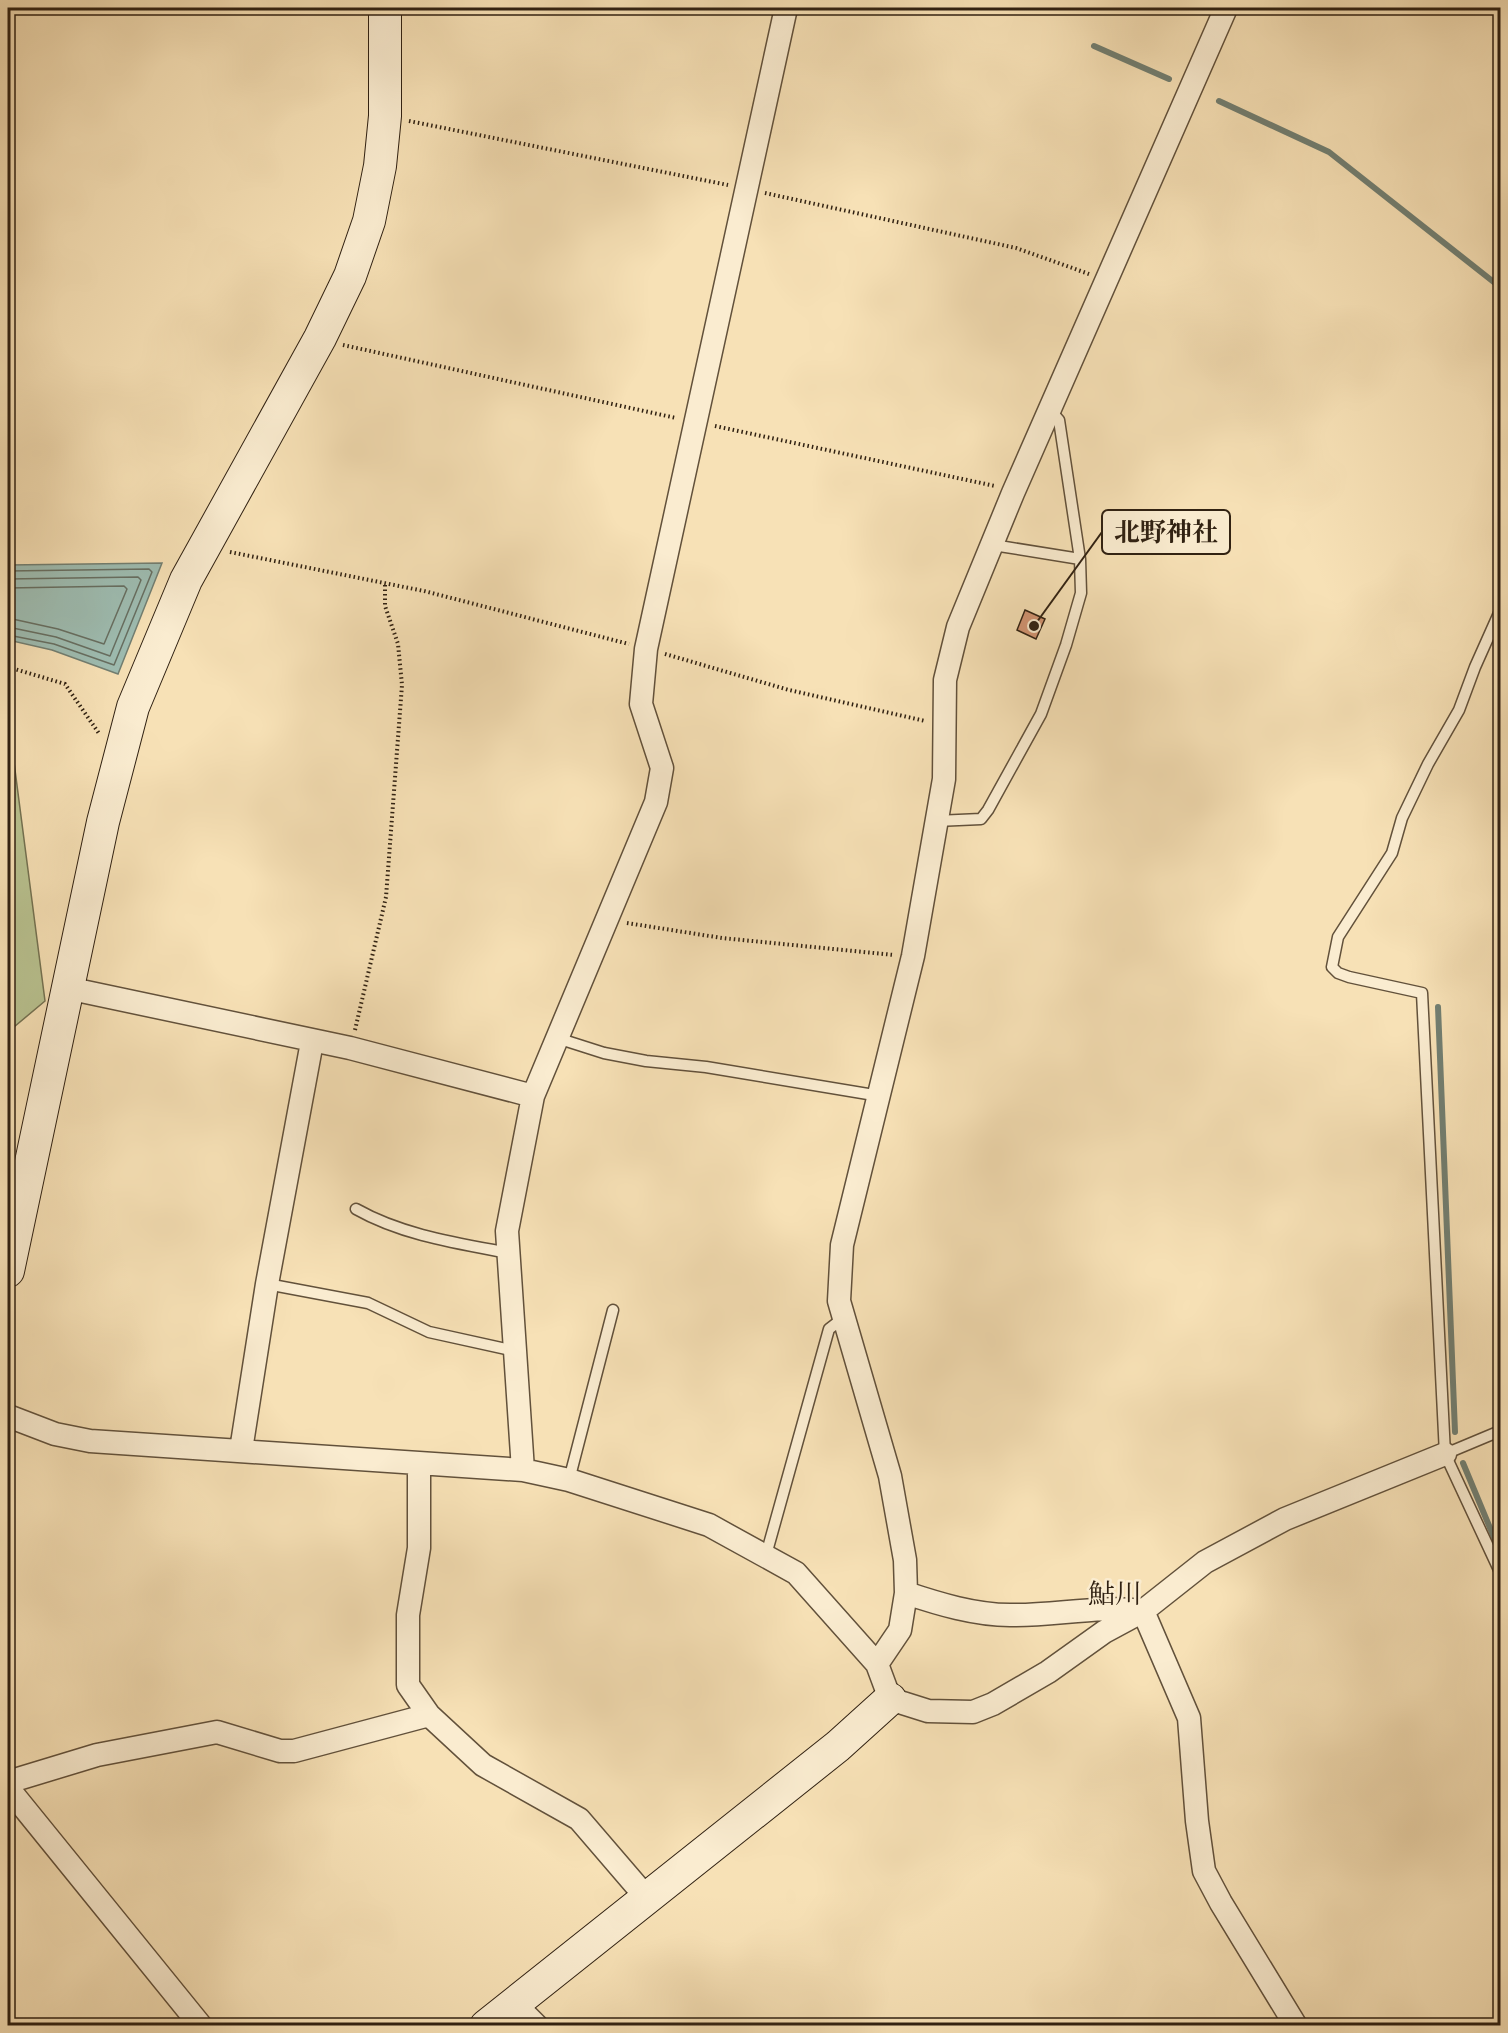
<svg xmlns="http://www.w3.org/2000/svg" width="1508" height="2033" font-family="'EB Garamond','Noto Serif JP',serif">
  <style>
    .green { fill: #b9c391; stroke: #747252; stroke-width: 1.5 }
    .water { fill: #9ebdb2; stroke: #727f72; stroke-width: 1.5 }
    .lines { fill: none; stroke-linecap: round; stroke-linejoin: round }
    .shore { stroke: #676f62; stroke-width: 1.5 }
    .stream { stroke: #727f72; stroke-width: 6 }
    .building { fill: #d49573; stroke: #302112; stroke-width: 1.5 }
    .lane-casing { stroke: #62513b; stroke-width: 13 }
    .street-casing { stroke: #62513b; stroke-width: 25 }
    .secondary-casing { stroke: #302112; stroke-width: 34 }
    .path { stroke: #302112; stroke-width: 4; stroke-dasharray: 1.5 3; stroke-linecap: butt }
    .lane { stroke: #faecd0; stroke-width: 10 }
    .street { stroke: #faecd0; stroke-width: 22 }
    .secondary { stroke: #faecd0; stroke-width: 32 }
    .labels { text-anchor: middle; dominant-baseline: central; stroke-width: 5; stroke-linejoin: round; paint-order: stroke }
    .quarter-label { font-size: 27px; fill: #302112; stroke: #faecd0 }
    .leader { fill: none; stroke: #302112; stroke-width: 2 }
    .callout-dot { fill: #302112; stroke: #faecd0; stroke-width: 2 }
    .callout { fill: #faecd0; stroke: #302112; stroke-width: 2 }
    .callout-label { font-size: 26px; text-anchor: middle; font-weight: bold; fill: #302112 }
  </style>
  <rect width="100%" height="100%" fill="#f7e1b6"/>
  <filter id="stains"><feTurbulence type="fractalNoise" baseFrequency=".00333" numOctaves="4"/><feColorMatrix values="0 0 0 0 .2 0 0 0 0 .09 0 0 0 0 .02 0 0 0 .5 -.17"/></filter>
  <radialGradient id="worn" r=".72"><stop offset=".6" stop-color="#630" stop-opacity="0"/><stop offset="1" stop-color="#630" stop-opacity=".3"/></radialGradient>
  <path class="green" d="M8,716L45,1001L8,1032Z"/>
  <path class="water" d="M162,563L118,674L52,650L8,640V565Z"/>
  <g class="lines">
    <path class="shore" d="M8,571L149,569L152,572L114,665L54,644L8,635
      M8,579L138,577L141,580L110,656L56,637L8,627
      M8,588L124,586L127,589L104,644L58,629L8,618"/>
    <path class="stream" d="M1094,46L1169,79
      M1219,101L1329,152L1500,287
      M1438,1007L1455,1432
      M1463,1463L1500,1552"/>
  </g>
  <path class="building" d="M1025,610L1045,619L1036,639L1017,630Z"/>
  <g class="lines">
    <g class="lane-casing">
      <path id="lane" d="M993,545L1080,559
        M1500,611L1475,667L1459,710L1428,764L1402,818L1392,853L1338,937L1332,967L1338,973L1349,977L1422,993L1445,1454L1500,1572
        M936,821L981,819L988,810L1041,714L1066,645L1081,593L1080,559L1059,420L1050,410
        M557,1038L604,1053L646,1061L706,1067L880,1096
        M356,1209C402,1235 456,1243 509,1253
        M267,1284L368,1303L429,1332L515,1351
        M1445,1454L1500,1431
        M569,1480L613,1310
        M766,1555L829,1329L842,1319"/>
    </g>
    <g class="street-casing">
      <path id="street" d="M67,988L350,1048L533,1096
        M8,1416L55,1434L90,1441L523,1470L569,1480L709,1525L796,1573L877,1664L890,1699L928,1711L973,1712L993,1704L1048,1672L1104,1632L1143,1611L1205,1562L1285,1519L1445,1454
        M241,1450L267,1284L312,1042
        M419,1464V1548L408,1615V1685L429,1715L483,1765L579,1819L646,1897
        M523,1470L507,1231L533,1096L656,802L662,768L641,704L646,649L786,8
        M906,1593C939,1604 975,1615 1010,1615C1054,1616 1099,1605 1143,1611L1189,1718L1197,1821L1204,1871L1221,1903L1296,2026
        M877,1664L900,1630L906,1593L905,1560L890,1476L839,1301L842,1245L913,956L944,779L945,680L958,627L1013,493L1226,8
        M8,1782L97,1755L217,1732L280,1751H294L429,1715
        M8,1788L201,2026
        M515,2004L537,2026"/>
    </g>
    <g class="secondary-casing">
      <path id="secondary" d="M8,1271L103,822L133,707L186,580L320,338L350,276L369,221L380,166L385,116V8
        M486,2026L838,1746L890,1699"/>
    </g>
    <path class="path" d="M409,121L728,185
      M765,193L1016,248L1089,274
      M343,345L676,418
      M715,426L995,486
      M230,552L424,591L629,644
      M665,654L789,690L925,721
      M8,667L65,684L100,735
      M627,923L722,938L894,955
      M355,1030L386,897L402,685L398,644L385,606V582"/>
    <use href="#lane" class="lane"/>
    <use href="#street" class="street"/>
    <use href="#secondary" class="secondary"/>
  </g>
  <g class="labels">
    <g class="quarter-label">
      <text x="1115" y="1593">鮎川</text>
    </g>
  </g>
  <path class="leader" d="M1034 626L1102 532"/>
  <circle class="callout-dot" cx="1034" cy="626" r="6"/>
  <rect class="callout" x="1102" y="510" width="128" height="44" rx="6"/>
  <g class="callout-label">
    <text x="1166" y="541">北野神社</text>
  </g>
  <rect width="1508" height="2033" fill="none" stroke="#f7e1b6" stroke-width="30"/>
  <rect x="9" y="9" width="1490" height="2015" fill="none" stroke="#302112" stroke-width="3"/>
  <rect x="15" y="15" width="1478" height="2003" fill="none" stroke="#302112" stroke-width="1.5"/>
  <rect width="100%" height="100%" filter="url(#stains)"/>
  <rect width="100%" height="100%" fill="url(#worn)"/>
</svg>
